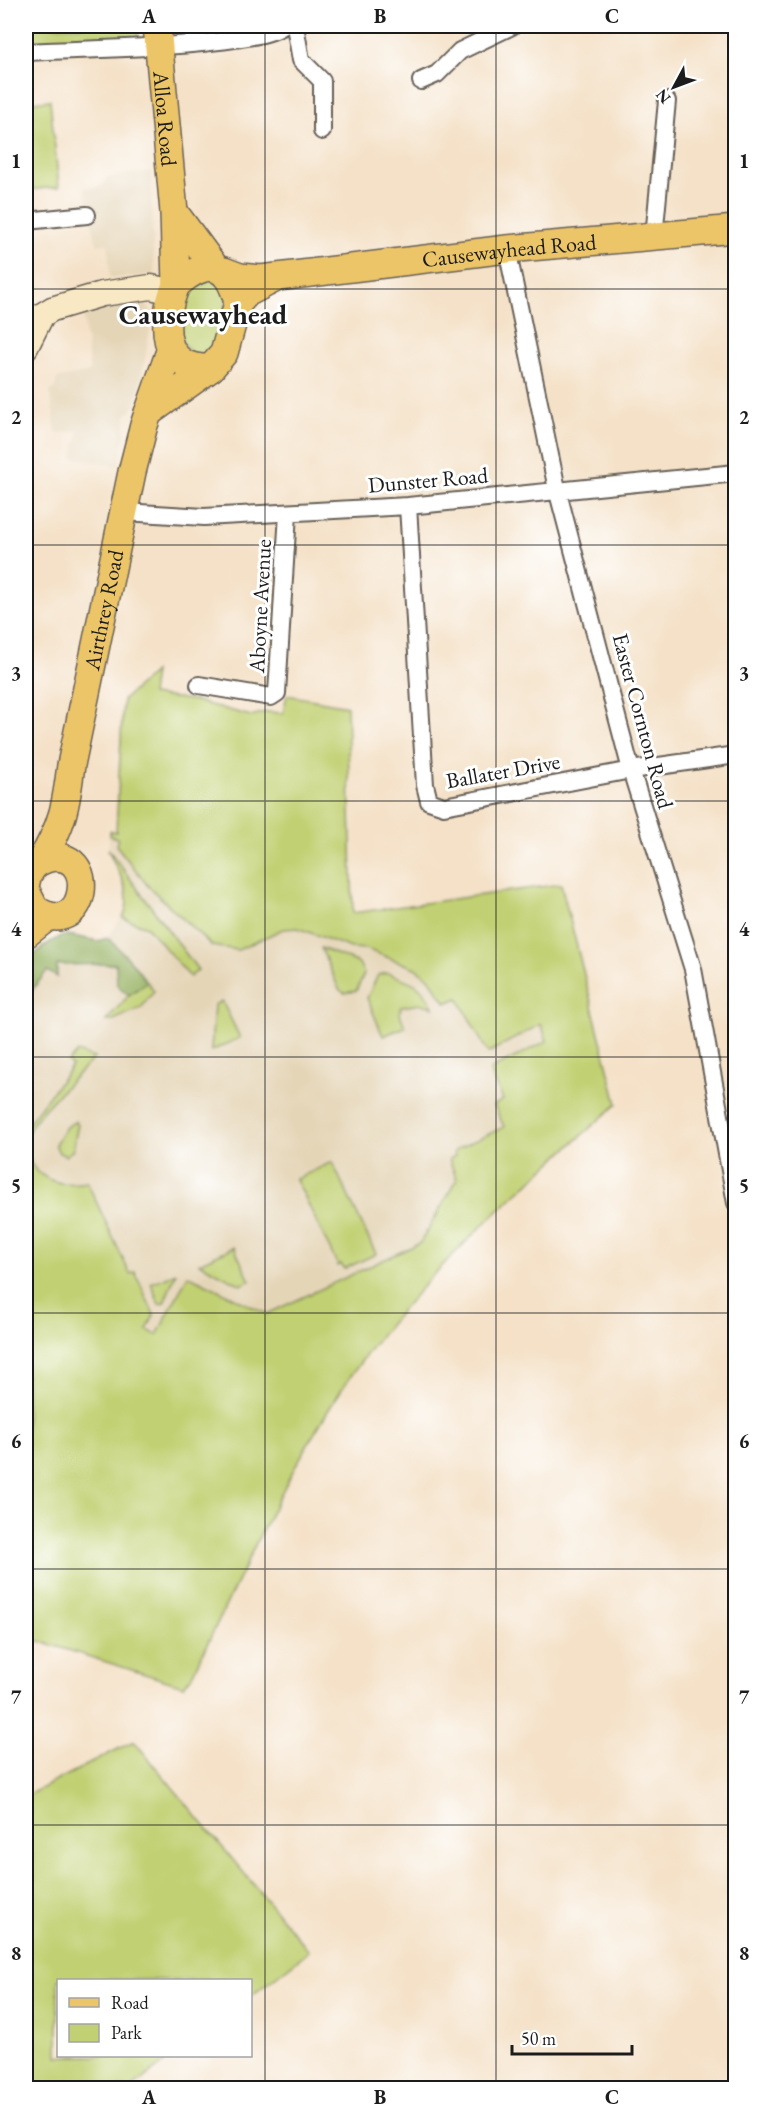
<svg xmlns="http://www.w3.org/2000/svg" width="761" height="2114" font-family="'EB Garamond',serif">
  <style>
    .built { fill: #e5d5b7 }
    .green { fill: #c1d072; stroke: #6e7647; stroke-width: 1.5 }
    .forest { fill: #98b264; stroke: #5a6740; stroke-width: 1.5 }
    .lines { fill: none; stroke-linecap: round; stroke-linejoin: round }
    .minor-casing { stroke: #686158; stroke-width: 20 }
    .secondary-casing { stroke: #686158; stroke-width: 27 }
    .primary-casing { stroke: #686158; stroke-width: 30 }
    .minor { stroke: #fff; stroke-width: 16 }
    .secondary { stroke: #f8e8c3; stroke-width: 24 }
    .primary { stroke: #edc569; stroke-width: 27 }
    .grid { fill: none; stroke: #1c1c1c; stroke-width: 1.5; stroke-opacity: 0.55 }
    .labels { text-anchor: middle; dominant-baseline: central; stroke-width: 6; stroke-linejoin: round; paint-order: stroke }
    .street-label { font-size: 22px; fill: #1c1c1c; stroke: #fff }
    .district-label { font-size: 28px; font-weight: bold; fill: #1c1c1c; stroke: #fff }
    .neatline { fill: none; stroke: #1c1c1c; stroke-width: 2 }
    .grid-label { font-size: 20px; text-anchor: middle; font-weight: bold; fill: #1c1c1c }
  </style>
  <rect width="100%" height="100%" fill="#fff"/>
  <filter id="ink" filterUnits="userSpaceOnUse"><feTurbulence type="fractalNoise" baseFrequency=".0167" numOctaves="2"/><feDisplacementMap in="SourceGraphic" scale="12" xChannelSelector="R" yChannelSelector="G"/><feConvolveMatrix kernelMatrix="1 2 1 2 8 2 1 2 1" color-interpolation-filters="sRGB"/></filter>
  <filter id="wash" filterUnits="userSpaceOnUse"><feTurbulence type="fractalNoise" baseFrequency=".008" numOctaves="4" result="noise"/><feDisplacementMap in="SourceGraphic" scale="24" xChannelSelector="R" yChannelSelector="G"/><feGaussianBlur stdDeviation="1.35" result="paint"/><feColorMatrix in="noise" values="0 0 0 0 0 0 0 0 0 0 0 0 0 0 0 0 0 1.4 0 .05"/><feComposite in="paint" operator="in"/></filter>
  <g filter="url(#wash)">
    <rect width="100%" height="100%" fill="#f4e1c7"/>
    <path class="built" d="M151,171L154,275L110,278L108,244L97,245L84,188L102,186L108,177Z
      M126,303L148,305L153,316L136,405L126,415L125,434L118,466L73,458L78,431L56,433L50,392L55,388L57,379L90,372L83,311Z
      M154,672L151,695L192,700L251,716L266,712L283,713L287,695L347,706L353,913L561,884L617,1104L490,1218L419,1290L371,1347L314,1432L183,1686L26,1637V970L38,953L58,937L68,935L105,940L124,915L129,900L125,885L108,849L110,831L116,832L123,700Z"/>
    <path class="green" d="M26,26H138V39L26,44Z
      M50,100L59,187L26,190V103Z
      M205,272L228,292L219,342L202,356L192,354L175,335L185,285Z
      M154,672L151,695L192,700L251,716L266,712L283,713L287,695L347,706L353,913L561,884L617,1104C531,1181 442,1255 372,1347C296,1446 247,1565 191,1677L183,1686L26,1637V1126L72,1066L68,1062L77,1052L94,1058C80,1073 31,1118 27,1135C24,1147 27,1161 36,1170C51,1185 67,1185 87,1182L130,1274L135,1272L154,1315L147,1330L157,1335L188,1275L267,1314L420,1243L457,1180L449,1159L455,1156L454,1152L457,1149L504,1127L494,1105L503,1100L490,1070L547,1041L541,1024L488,1053L458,998L446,1003L429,978L415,968L366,949L351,948L298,928L283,929L238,950L212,946L148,886L116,845L118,838L110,836V831L116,832L123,700Z
      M108,849L198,970L190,977L147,927L123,918C135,892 117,873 108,849Z
      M321,948L359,963L364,974L356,991L344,993L339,989Z
      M387,973C412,982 421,982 433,1007L421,1004L401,1007L400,1014L405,1027L383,1036L367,998L378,975Z
      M147,982L154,991L141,1008L111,1021H106L129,995Z
      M222,1001L240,1038L211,1051L214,1005Z
      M76,1121L78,1124L73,1150L66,1156L59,1153L55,1144L66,1127Z
      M332,1162L376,1254L344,1269L341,1264L338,1266L296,1179Z
      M234,1247L250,1281L241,1285L199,1263Z
      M176,1273L164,1303L159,1304L151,1283Z
      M134,1741L309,1951L251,1996L250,1980H58V2056H173L131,2088H26V1796Z"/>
    <path class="forest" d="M68,935L97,941L108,938L130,960L147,982L129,995L117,985L116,964L57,965V977L47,971L26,998C25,990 23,977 26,969C31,953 52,938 68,935Z"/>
  </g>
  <g filter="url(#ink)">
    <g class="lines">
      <g class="minor-casing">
        <path id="minor" d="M295,26L301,60L322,81V131
          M26,52C72,49 254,48 283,26
          M421,81L437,74L460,51L512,26
          M26,221L87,215
          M654,237L667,101
          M507,249L557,489L631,770L693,969L736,1203
          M408,506L425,785L429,801L444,806L631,770L736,755
          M124,512L204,517L408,506L736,473
          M199,685L271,697L277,693L288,513"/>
      </g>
      <g class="secondary-casing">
        <path id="secondary" d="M26,347L42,315L52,309L102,294L151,287L173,292"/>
      </g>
      <g class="primary-casing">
        <g id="primary">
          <path id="s1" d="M157,26L174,212L176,285"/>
          <path d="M174,212L214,266"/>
          <path id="s2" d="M224,271L240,277L261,279L507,249L736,229"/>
          <path d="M238,303C228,261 207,258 176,285C161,321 159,371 211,368L224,353L238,303L247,293L274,279"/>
          <path d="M148,413L211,368"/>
          <path id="s3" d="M41,861C63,824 66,806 71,765L132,472L144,425L170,351"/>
          <path d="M26,882C28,871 35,862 46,859C100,843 89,945 35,909L26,891"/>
          <path d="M26,934L49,916"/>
        </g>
      </g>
      <use href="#minor" class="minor"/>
      <use href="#secondary" class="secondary"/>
      <use href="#primary" class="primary"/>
    </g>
  </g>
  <path class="grid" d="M265,26V2088M496,26V2088M26,289H736M26,545H736M26,801H736M26,1057H736M26,1313H736M26,1569H736M26,1825H736"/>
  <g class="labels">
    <g class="street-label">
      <text stroke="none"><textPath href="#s1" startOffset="93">Alloa Road</textPath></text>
      <text stroke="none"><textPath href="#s2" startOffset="288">Causewayhead Road</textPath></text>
      <text transform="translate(428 480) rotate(-5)">Dunster Road</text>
      <text transform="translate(260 606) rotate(-87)">Aboyne Avenue</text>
      <text stroke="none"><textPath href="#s3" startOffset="260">Airthrey Road</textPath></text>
      <text transform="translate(643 721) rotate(75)">Easter Cornton Road</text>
      <text transform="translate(503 771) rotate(-10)">Ballater Drive</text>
    </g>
    <g class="district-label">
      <text x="203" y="314">Causewayhead</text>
    </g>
  </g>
  <rect width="761" height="2114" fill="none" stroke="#fff" stroke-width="66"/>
  <rect x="57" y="1979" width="195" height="78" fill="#ffffff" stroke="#a4a4a4" stroke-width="1.5"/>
  <rect x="69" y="1998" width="30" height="9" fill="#edc569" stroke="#a4a4a4" stroke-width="1.5"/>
  <text x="111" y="2009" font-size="18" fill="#1c1c1c">Road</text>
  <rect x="69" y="2024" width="30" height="18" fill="#c1d072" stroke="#a4a4a4" stroke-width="1.5"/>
  <text x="111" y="2039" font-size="18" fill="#1c1c1c">Park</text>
  <g transform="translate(674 87) rotate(229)" stroke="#ffffff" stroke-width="4.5" paint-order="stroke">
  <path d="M0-4.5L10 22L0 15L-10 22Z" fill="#1c1c1c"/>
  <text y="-9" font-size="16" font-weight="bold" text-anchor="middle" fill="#1c1c1c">N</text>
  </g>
  <path d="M512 2045v9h120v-9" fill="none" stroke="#1c1c1c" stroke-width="3"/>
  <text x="521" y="2045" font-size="18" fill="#1c1c1c" stroke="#ffffff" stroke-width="4.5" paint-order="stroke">50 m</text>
  <rect x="33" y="33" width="695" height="2048" class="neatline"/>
  <g class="grid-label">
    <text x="149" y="23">A</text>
    <text x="380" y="23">B</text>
    <text x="612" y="23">C</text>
    <text x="16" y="168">1</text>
    <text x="744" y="168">1</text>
    <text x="16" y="424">2</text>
    <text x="744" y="424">2</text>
    <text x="16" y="680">3</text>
    <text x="744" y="680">3</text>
    <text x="16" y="936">4</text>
    <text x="744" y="936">4</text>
    <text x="16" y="1192">5</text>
    <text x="744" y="1192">5</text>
    <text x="16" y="1448">6</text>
    <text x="744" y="1448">6</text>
    <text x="16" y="1704">7</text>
    <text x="744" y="1704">7</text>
    <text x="16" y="1960">8</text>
    <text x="744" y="1960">8</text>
    <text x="149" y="2104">A</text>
    <text x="380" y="2104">B</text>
    <text x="612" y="2104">C</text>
  </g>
</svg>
